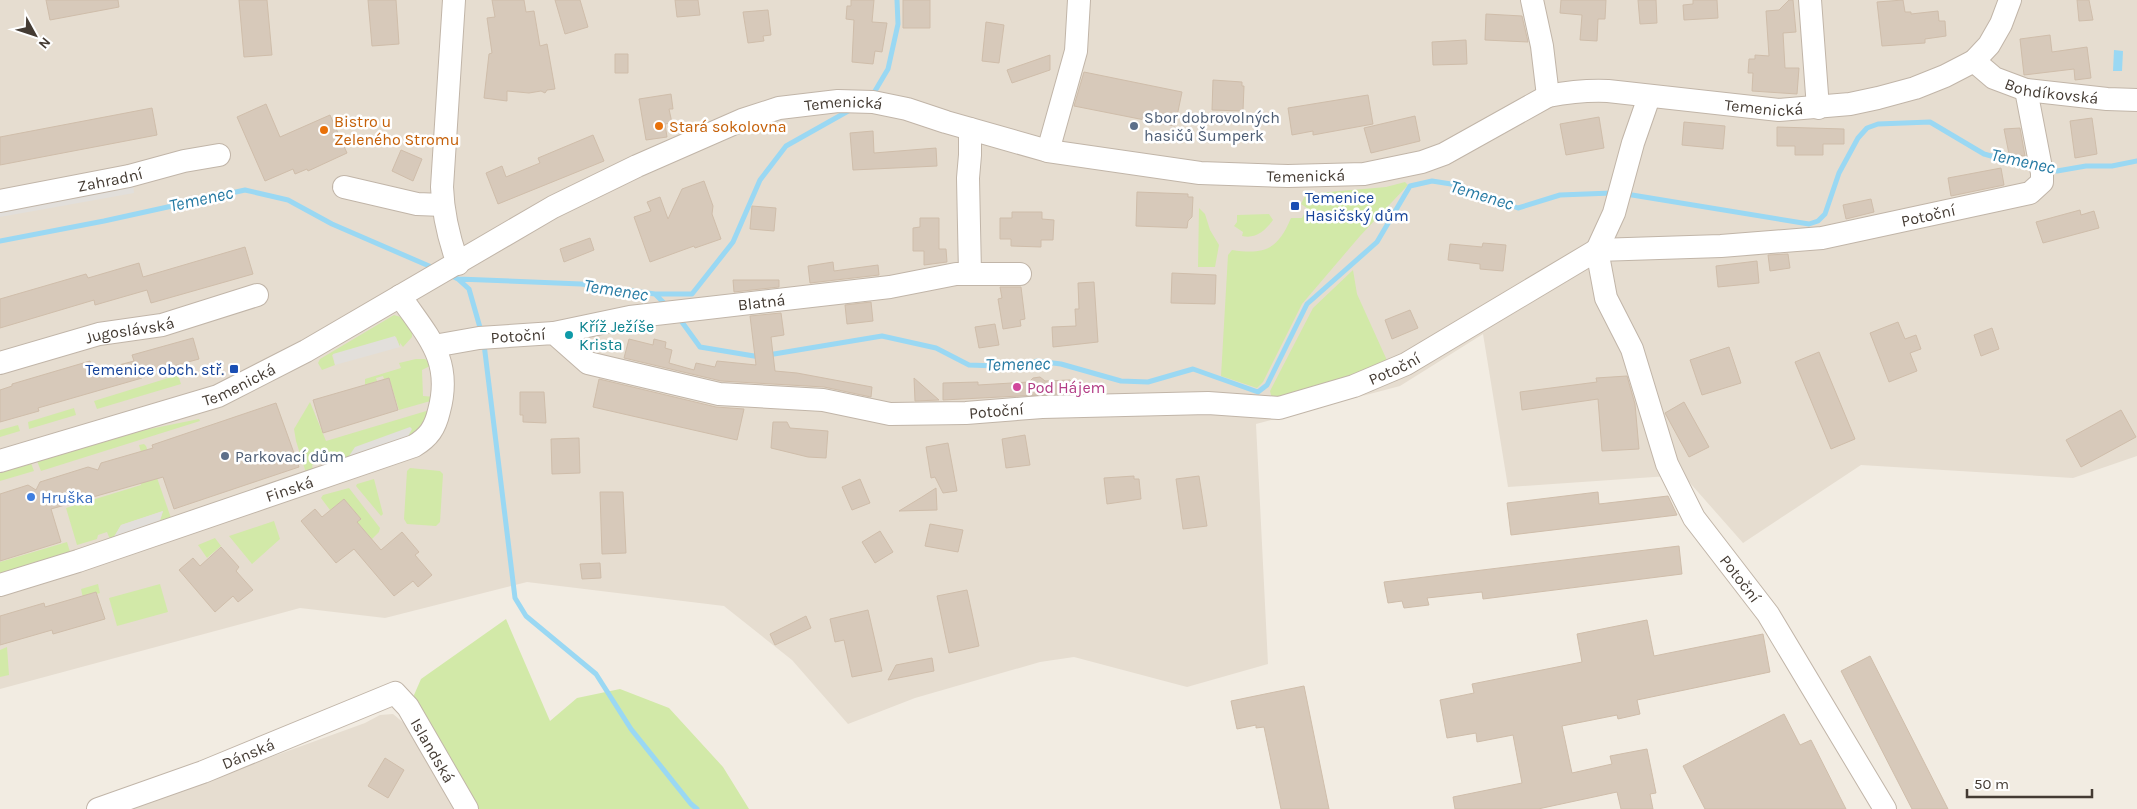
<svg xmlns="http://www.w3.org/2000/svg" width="2137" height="809" font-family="Karla,sans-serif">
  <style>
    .residential { fill: #e6ddd0 }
    .green { fill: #d2e9a8 }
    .parking { fill: #e2dfdb }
    .water { fill: #9ad8f3 }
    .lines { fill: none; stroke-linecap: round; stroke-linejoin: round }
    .stream { stroke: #9ad8f3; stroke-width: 5 }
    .building { fill: #d7c9ba; stroke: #cfbdaa }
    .minor-casing { stroke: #c1b5a8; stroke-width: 24 }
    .minor { stroke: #fff; stroke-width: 22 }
    .food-dot { fill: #e8710a; stroke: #fff; stroke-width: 2 }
    .service-dot { fill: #5c6f8a; stroke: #fff; stroke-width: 2 }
    .transit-dot { fill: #1a4fb4; stroke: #fff; stroke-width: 2 }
    .culture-dot { fill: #0f9aa8; stroke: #fff; stroke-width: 2 }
    .hotel-dot { fill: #d1479c; stroke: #fff; stroke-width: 2 }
    .shop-dot { fill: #3f7fe0; stroke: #fff; stroke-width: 2 }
    .labels { text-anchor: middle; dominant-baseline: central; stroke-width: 5; stroke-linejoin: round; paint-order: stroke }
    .street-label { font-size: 16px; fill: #443b33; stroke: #fff }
    .service-label { font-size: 16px; fill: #4e5e75; stroke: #fff; text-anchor: start }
    .food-label { font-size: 16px; fill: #c56008; stroke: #fff; text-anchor: start }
    .transit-label { font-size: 16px; fill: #164399; stroke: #fff; text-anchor: start }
    .culture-label { font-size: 16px; fill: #0d838f; stroke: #fff; text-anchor: start }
    .hotel-label { font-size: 16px; fill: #b23c85; stroke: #fff; text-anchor: start }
    .shop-label { font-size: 16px; fill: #366cbe; stroke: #fff; text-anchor: start }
    .water-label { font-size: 18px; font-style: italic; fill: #267aa3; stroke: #fff }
  </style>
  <rect width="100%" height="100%" fill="#f2ece2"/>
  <path class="residential" d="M0,0H2137V456L2073,478L1861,465L1743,543L1683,475L1508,487L1483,334L1400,386L1256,424L1268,664L1187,687L1074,657L1040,662L915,698L848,724L792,660L724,606L527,582L385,618L300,608L0,689Z
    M393,714L405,724L454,809H128L365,723L380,715Z"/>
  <path class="green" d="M1405,182L1408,185L1360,236L1302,304L1263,382L1257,388L1221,376L1228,255L1232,250C1265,255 1278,249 1291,218H1302L1307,208L1301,204L1306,194L1386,187Z
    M1199,208L1205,214L1210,230L1219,245L1215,267H1198Z
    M1269,214L1273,220C1265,231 1256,239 1242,236L1243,232L1234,226L1237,222V215Z
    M1353,270L1357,294L1390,367L1273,403L1270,391L1313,308Z
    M394,315L404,318L412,327V337L403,347L400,343V347L396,337L332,355L335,365L322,370L318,363L320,359Z
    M416,359H425L432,365L422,370L423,396L435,397L434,400L399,410L389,378L384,379L383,376L376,378L377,381L365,385V379L401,368L399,363Z
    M178,375L181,384L97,409L94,401Z
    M310,402L326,441L433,409L421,432L345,462L342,455L312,465L314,473L307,476L296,441L294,429Z
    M74,408L76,415L29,429L28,422Z
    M199,419L200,421L41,471L37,461L130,433Z
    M18,425L20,431L0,437V430Z
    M144,444L146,446L172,521L159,524L163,511L121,525L111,542L107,532L98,535L97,539L77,545L66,508L141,485L133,454L141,452L139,445Z
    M31,463L34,471L0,481V472Z
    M410,468L440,471L443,474L440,522L436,526L407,524L404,519L407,471Z
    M374,479L383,514L381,516L356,486L357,484Z
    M349,488L380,528L379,532L372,539L357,522L361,519L344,499L330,510L321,498L323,495Z
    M274,521L280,539L252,564L229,536Z
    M215,538L221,546L207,558L198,545Z
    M67,542L71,555L0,578V562Z
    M98,584L100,593L83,598L81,589Z
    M160,584L168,612L117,626L109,598Z
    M506,619L550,721L577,698L620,689L669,708L723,767L749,809H473L415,705L414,695L421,679Z
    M7,647L9,675L0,677V650Z"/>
  <path class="parking" d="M133,181L134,193L0,217V207Z
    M395,336L400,347L335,365L333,354Z
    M410,427L412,429L405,442L345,462L355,447Z
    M163,511L158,526L111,542L121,525Z"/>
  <path class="water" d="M2114,50L2123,51L2122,71H2113Z"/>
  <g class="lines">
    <path class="stream" d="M872,96L888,69L898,24L897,0
      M2046,169L2057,171L2086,166H2112L2137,161
      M1626,194L1809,224L1818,221L1825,214L1839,173L1858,138L1867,128L1878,124L1930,122L1984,154L2002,159H2015L2033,165
      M0,241L104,221L245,190L288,200L332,224L436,269
      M450,275L458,279L581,284L655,294L668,307
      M458,279L469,289L481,331
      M655,294H692L733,242L760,180L786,146L850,110
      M679,318L700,347L760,357
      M484,344L515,598L526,616L596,674L631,729L691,804L697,809
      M768,355L882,336L936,348L969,365L1022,367L1037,361L1061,364L1121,381L1148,382L1193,369L1258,392L1267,385L1307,304L1377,242L1410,186L1432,181L1451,184L1518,208L1560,195L1612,193"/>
  </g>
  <path class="building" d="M46,0H118L119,7L50,20Z
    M239,0H267L272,55L244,57Z
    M368,0H396L399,44L372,46Z
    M492,0H524L526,12L534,11L540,46L547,44L555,89L547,90L545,93L541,91L529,93L507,91V101L484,98L489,54L492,53L487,18L495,17Z
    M555,0H580L588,27L565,34Z
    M675,0H698L700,15L677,17Z
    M851,0H874L872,22L887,23L882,52L875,51L873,64L852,62L854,20L846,19L847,6H851Z
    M903,0H930V28H903Z
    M1561,0H1606L1605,19H1598L1597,41L1580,40L1582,15L1560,13Z
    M1638,0H1656L1657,23L1640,24Z
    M1693,0H1717L1718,18L1684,20L1683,5L1693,4Z
    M1789,0H1793L1796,32L1783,33L1785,68H1799L1797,94L1752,91L1753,73H1748L1749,59H1755V55L1769,56L1766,11L1779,10Z
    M1903,0L1905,12H1911V14L1938,11L1939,21H1945L1946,36L1925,39V43L1882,46L1877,2Z
    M2077,0H2089L2093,20L2079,21Z
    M768,10L771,35L763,36L764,41L748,43L743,12Z
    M1486,14L1522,16L1528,42L1485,40Z
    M986,22L1004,25L999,63L982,61Z
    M2050,35L2052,52L2087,47L2091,78L2075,80L2074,69L2024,75L2020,39Z
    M1466,40L1467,64L1433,65L1432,42Z
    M615,54H628V73H615Z
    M1050,55V70L1012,83L1007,70Z
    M1084,72L1182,92L1175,126L1074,106Z
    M1213,80L1242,82V86H1244L1243,111L1212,110Z
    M671,94L673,109H669L672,123L665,124L667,137L646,140L639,99Z
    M1368,95L1373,124L1313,135V131L1292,135L1288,108Z
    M266,104L280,137L330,115L347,153L308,171L307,169L295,174L293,169L265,181L237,117Z
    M152,108L157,135L0,165V137Z
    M1415,116L1420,141L1371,153L1364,128Z
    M1599,117L1604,148L1566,155L1560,124Z
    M2092,118L2097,154L2075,158L2070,121Z
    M1684,122L1725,126L1723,149L1682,145Z
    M1777,127L1844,129V144H1823V155H1795V146H1777Z
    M2020,128L2025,156L2009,154L2004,129Z
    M873,131L874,153L936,148L937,166L853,170L850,133Z
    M593,135L604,161L498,204L486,173L502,166L506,177L540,163L538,158Z
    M401,150L422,159L413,181L392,171Z
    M2001,168L2004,185L1951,196L1948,178Z
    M704,181L713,206L712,214L721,239L695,248L694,246L650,262L634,217L651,211L647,202L660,197L668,219L682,189Z
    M1137,192L1188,194V197H1193L1192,217L1188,221L1187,228L1136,226Z
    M1871,199L1874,212L1846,219L1843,205Z
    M752,206L776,208L774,231L750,229Z
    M2080,210L2081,215L2094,211L2099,228L2043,243L2036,222Z
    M1012,212H1042V219L1054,220L1053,240H1041V247L1011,246V239H1000V218H1012Z
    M920,218H939V249H946L947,262L924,265V251H913V228L920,227Z
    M590,238L594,250L564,262L560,249Z
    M1483,243L1506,245L1503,271L1480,269V264L1448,260L1450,244L1482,247Z
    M245,247L253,274L151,303L147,290L95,305L94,300L0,328V299L86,274L88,278L139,263L143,277Z
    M1788,254L1790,268L1770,271L1768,255Z
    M1757,261L1759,283L1718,287L1716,266Z
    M833,262L834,271L878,265L879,275L810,283L808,266Z
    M1172,273L1216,275L1215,304L1171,303Z
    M733,280H779V287L734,292Z
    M1094,282L1098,342L1053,347L1052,327L1076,326L1075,309H1079L1078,283Z
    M1000,287H1021L1025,319L1020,320L1021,326L1003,329L998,299L1002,298Z
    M871,302L873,321L847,324L845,305Z
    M1410,310L1418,328L1392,339L1385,320Z
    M781,313L784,335L771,337L775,371L797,373L872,387L871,397L824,387L721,381L624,358L629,339L653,345L654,339L666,342L665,348L672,350L669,363L694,370L696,363L715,367L717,361L756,365L750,316Z
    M1898,322L1905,339L1916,335L1921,349L1910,353L1917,371L1889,382L1870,333Z
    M995,324L999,345L979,348L975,327Z
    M1992,328L1999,349L1981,356L1974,335Z
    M193,338L199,359L141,375L142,378L38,408L39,411L0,422V390L12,386V384L90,361L93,372L134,361L132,355Z
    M1729,347L1741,383L1702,395L1690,360Z
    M1819,352L1855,439L1831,449L1795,362Z
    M1627,376L1635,404L1639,449L1602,451L1598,399L1522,410L1520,392L1597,382L1596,378Z
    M1040,377L1045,381L1070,380L1077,386V393L943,400V383L978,382V385L1029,382L1033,378Z
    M389,378L398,410L323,433L313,400Z
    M914,378L939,400L915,401Z
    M599,379L716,407L744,409L737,440L593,407Z
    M520,392H544L546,423L523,422V415H520Z
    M1684,402L1709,447L1689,457L1665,413Z
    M276,403L299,467L174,509L163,477L51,509L61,542L0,561V494L28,485L36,490L40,482L88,467L98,470L101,463L153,448L152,445Z
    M2121,410L2136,437L2081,467L2066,440Z
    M773,422H787L790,428L828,431L826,458L808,457L771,448Z
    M1025,435L1030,465L1006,468L1002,439Z
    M579,438L580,473L552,474L551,439Z
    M948,443L957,491L943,493L935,477L931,478L926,447Z
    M1134,476V479H1139L1141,499L1107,504L1104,478Z
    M1199,476L1207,526L1183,529L1176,479Z
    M860,479L870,503L852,510L842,487Z
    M936,488L937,510L899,511L922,497Z
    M600,492H623L626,553L602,554Z
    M1598,492L1599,504L1668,496L1677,515L1511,535L1507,503Z
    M344,499L361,519L357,522L381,550L402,532L419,552L415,555L432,575L418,587L413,581L394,596L354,549L336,563L301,521L315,509L322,517Z
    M930,524L963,530L958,552L925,546Z
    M880,531L893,552L875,563L862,542Z
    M1679,546L1682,574L1483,599L1482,592L1427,598L1429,605L1404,608L1402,601L1388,603L1384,582Z
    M221,547L239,567L236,571L253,590L238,602L233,596L215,612L179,570L193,558L200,566Z
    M600,563L601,578L582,579L580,564Z
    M967,590L979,646L949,653L937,596Z
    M96,592L105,619L53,634L52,630L0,645V616L44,603L45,607Z
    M868,610L882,671L852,677L844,640L835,642L830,619Z
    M806,616L811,628L775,645L770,634Z
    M1647,620L1654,656L1763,634L1770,672L1637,700L1640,714L1618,719L1617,715L1562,726L1572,773L1612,764L1610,756L1647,749L1656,793L1650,794L1653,809H1621L1617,792L1538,809H1455L1453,797L1522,783L1513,735L1477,742L1476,733L1447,738L1440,700L1474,693L1472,684L1582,662L1577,634Z
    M1870,656L1948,809H1912L1841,671Z
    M932,658L934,671L888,680L896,665Z
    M1304,686L1329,809H1281L1264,727L1256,728V725L1237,729L1231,701Z
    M1784,714L1800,745L1811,740L1846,809H1705L1683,766Z
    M385,758L404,770L388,798L368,786Z"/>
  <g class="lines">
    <g class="minor-casing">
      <g id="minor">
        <path d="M454,0L442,187C443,214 449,239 458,264"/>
        <path d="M1532,0L1542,46L1548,96"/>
        <path d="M1810,0L1818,108"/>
        <path id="s1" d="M1974,61L1994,78L2026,90L2107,99L2137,100"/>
        <path id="s2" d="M1649,97L1633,143L1614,213L1597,250L1606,298L1632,349L1667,464L1694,518L1768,614L1885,809"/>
        <path d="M970,129V155L968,178L970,274"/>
        <path d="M1048,151L1076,51L1079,0"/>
        <path d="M344,187L417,204L443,205"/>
        <path id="s3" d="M0,201L129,176L184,161L219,155"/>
        <path id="s4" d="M554,333L630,317L890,287L956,274H1020"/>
        <path id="s5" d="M434,346L479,338L554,333L588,363L609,368L719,394L823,400L890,414L966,413L1042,407L1208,403L1279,408L1354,386L1406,364L1597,250L1721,246L1822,238L2030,193L2042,182V173L2026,90"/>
        <path id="s6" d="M0,363L99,334L162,325L257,295"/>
        <path id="s7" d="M0,461L218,396L306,351L553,207L637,166L742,120L779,108L838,101L873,102L907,109L946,122L1048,151L1200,173L1288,176L1364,174L1422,162L1444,154L1548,96C1569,92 1587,90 1608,91L1779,110L1850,104L1878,98L1915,88L1945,76L1974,61L1989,45L2001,24L2010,0"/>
        <path id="s8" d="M0,585L78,561L414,446C429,437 435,428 439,411C453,359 427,336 400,296"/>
        <path id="s9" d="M98,809L203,772L395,693L408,707L467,809"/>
      </g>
    </g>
    <use href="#minor" class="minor"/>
  </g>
  <g class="food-dot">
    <circle cx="659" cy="126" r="5"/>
    <circle cx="324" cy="130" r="5"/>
  </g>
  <g class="service-dot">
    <circle cx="1134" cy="126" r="5"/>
    <circle cx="225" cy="456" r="5"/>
  </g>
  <g class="transit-dot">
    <rect x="1290" y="201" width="10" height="10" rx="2.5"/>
    <rect x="229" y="364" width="10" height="10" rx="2.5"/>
  </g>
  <circle class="culture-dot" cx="569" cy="335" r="5"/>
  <circle class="hotel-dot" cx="1017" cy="387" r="5"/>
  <circle class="shop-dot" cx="31" cy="497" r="5"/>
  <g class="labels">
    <g class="street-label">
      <text stroke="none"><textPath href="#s1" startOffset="86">Bohdíkovská</textPath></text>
      <text stroke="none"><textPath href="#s7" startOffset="924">Temenická</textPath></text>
      <text stroke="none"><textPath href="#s7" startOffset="1872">Temenická</textPath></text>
      <text stroke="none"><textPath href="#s7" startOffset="1395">Temenická</textPath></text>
      <text stroke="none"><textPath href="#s3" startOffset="112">Zahradní</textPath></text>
      <text stroke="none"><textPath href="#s5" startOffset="1554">Potoční</textPath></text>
      <text stroke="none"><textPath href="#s4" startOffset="210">Blatná</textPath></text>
      <text stroke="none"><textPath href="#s6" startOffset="134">Jugoslávská</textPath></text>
      <text stroke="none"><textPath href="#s5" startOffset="85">Potoční</textPath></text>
      <text stroke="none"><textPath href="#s5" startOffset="985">Potoční</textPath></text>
      <text stroke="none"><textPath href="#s7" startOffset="251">Temenická</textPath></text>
      <text stroke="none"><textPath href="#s5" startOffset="580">Potoční</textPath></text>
      <text stroke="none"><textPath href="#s8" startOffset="305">Finská</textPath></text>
      <text stroke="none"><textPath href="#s2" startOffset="525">Potoční</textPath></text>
      <text stroke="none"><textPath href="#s9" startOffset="388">Islandská</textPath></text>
      <text stroke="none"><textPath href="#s9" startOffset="160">Dánská</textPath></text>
    </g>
    <g class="service-label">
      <text x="1144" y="117">Sbor dobrovolných<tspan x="1144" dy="18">hasičů Šumperk</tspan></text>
      <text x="235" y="456">Parkovací dům</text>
    </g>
    <g class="food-label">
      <text x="334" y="121">Bistro u<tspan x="334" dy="18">Zeleného Stromu</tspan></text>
      <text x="669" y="126">Stará sokolovna</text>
    </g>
    <g class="transit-label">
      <text x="1305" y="197">Temenice<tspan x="1305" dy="18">Hasičský dům</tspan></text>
      <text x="224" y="369" text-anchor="end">Temenice obch. stř.</text>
    </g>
    <g class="culture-label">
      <text x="579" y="326">Kříž Ježíše<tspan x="579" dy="18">Krista</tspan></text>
    </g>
    <g class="hotel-label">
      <text x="1027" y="387">Pod Hájem</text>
    </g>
    <g class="shop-label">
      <text x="41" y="497">Hruška</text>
    </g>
    <g class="water-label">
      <text transform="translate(2023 161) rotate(12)">Temenec</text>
      <text transform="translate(1482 195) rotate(17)">Temenec</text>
      <text transform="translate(201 199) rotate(-12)">Temenec</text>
      <text transform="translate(616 290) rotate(9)">Temenec</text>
      <text transform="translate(1018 364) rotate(-1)">Temenec</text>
    </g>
  </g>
  <g transform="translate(35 35) rotate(130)" stroke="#ffffff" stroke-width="4" paint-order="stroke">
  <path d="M0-4L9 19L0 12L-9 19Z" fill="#443b33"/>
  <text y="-8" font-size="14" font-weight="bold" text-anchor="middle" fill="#443b33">N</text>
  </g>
  <path d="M1967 789v8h125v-8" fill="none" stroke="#443b33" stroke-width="2.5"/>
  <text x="1974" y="789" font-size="15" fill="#443b33" stroke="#ffffff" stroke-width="4" paint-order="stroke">50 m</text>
</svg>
